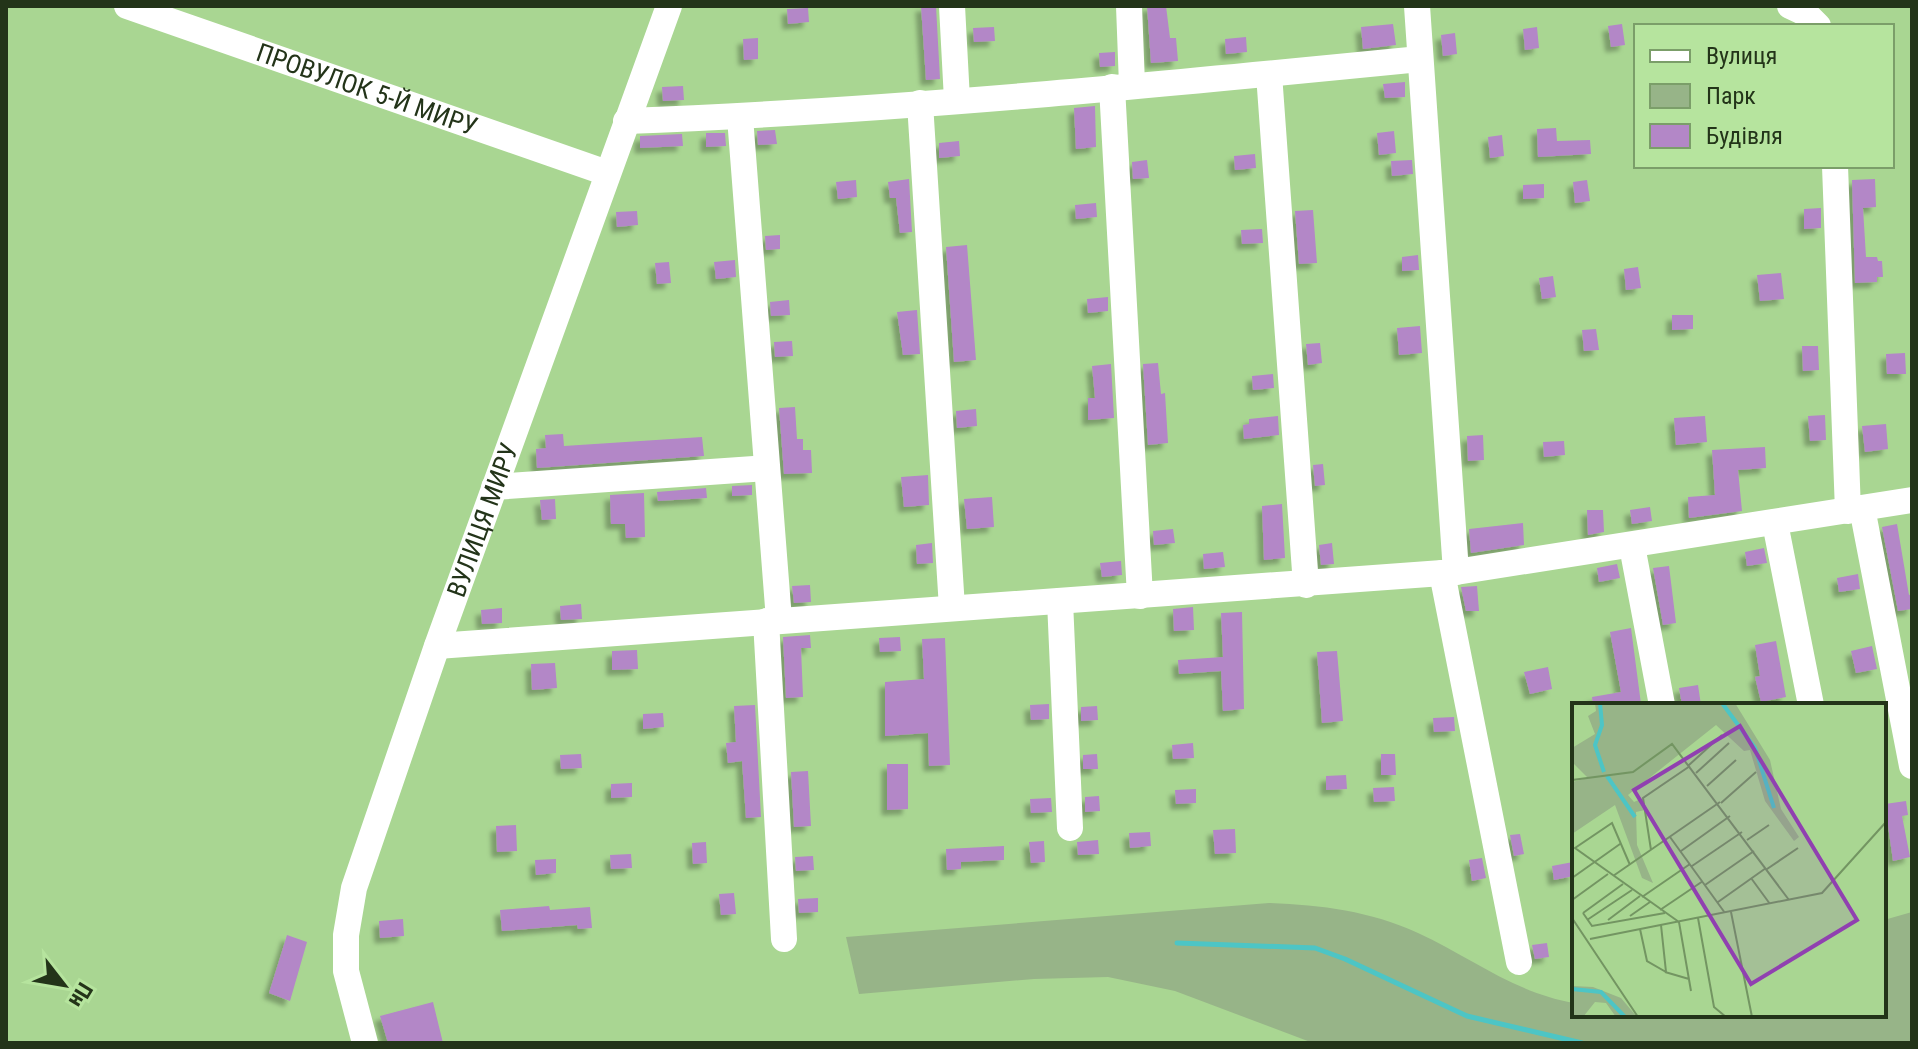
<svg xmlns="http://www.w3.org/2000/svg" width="1918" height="1049" font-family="'Roboto Condensed',sans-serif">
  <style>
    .green { fill: #97b488 }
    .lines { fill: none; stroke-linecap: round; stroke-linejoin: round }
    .stream { stroke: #4dc5c5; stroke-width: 5 }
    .building { fill: #b387c7; filter: url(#shadow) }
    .minor { stroke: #fff; stroke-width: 26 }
    .labels { text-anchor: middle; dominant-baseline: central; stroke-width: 6; stroke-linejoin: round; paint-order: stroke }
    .street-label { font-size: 26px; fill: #233419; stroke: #b6e49e }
    .inset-river { fill: none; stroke: #4dc5c5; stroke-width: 4 }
    .inset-road { fill: none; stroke: #739562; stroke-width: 2 }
    .view { fill: #9040b0; fill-opacity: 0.15; stroke: #9040b0; stroke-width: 4 }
    .inset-edge { fill: none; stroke: #233419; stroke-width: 4 }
  </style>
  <defs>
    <filter id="shadow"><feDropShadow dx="-5.5" dy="5.5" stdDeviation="2" flood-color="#0004"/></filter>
  </defs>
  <rect width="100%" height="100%" fill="#a9d692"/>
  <path class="green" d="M1269,903C1321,905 1370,911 1418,933C1472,958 1515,993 1574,1003V1015H1884V920L1912,912V1043H1313L1175,991L1108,977L1034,979L859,994L846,937Z"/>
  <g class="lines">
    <path class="stream" d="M1177,943L1315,948L1345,959L1467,1016L1582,1043"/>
  </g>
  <path class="building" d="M921,6H936L940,79L926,80Z
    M1147,6H1166L1170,38H1176L1178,61L1151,63Z
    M808,8L809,22L788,24L787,9Z
    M1393,24L1396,45L1363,49L1361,27Z
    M1622,24L1625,45L1611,47L1608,26Z
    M994,27L995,41L974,42L973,28Z
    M1537,27L1539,48L1525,50L1523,29Z
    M1455,33L1457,54L1443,56L1441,35Z
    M1246,37L1247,52L1226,54L1225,39Z
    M758,38V59L744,60L743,39Z
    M1115,52V66L1100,67L1099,53Z
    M1405,82V97L1385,98L1383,84Z
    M683,86L684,100L663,101L662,87Z
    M1095,106L1096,147L1076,149L1074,108Z
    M1556,128L1557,141L1590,140L1591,154L1538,157L1537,129Z
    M775,130L777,144L758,145L757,131Z
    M1394,131L1396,153L1379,155L1377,133Z
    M706,133H725L726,146L706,147Z
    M682,134L683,146L640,148V136Z
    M1502,135L1504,156L1490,158L1488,137Z
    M959,141L960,156L939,158V143Z
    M1255,154L1256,168L1235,170L1234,156Z
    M1147,160L1149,178L1133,179L1132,162Z
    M1412,160L1413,174L1392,176L1391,161Z
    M909,179L912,232L900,233L896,198H890L888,182Z
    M1875,179L1876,207L1863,208L1866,257H1877L1878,261H1882L1883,277H1877V282L1855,283L1852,180Z
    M856,180L857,197L838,199L836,182Z
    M1587,180L1590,201L1575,203L1573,182Z
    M1544,184V198L1523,199V185Z
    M1096,203L1097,217L1076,219L1075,205Z
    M1821,208V228L1804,229V209Z
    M1313,210L1317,263L1299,264L1295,211Z
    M637,211L638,225L617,227L616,212Z
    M1262,229L1263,243L1242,244L1241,230Z
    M780,235V249L766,250L765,236Z
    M967,245L976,360L954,362L946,247Z
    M1418,255L1419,270L1402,271V257Z
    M735,260L736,277L716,279L714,262Z
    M669,262L671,283L657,284L655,263Z
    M1638,267L1641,288L1626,290L1624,269Z
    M1781,273L1784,299L1760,301L1757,275Z
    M1553,276L1556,297L1542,299L1539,278Z
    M1108,297V311L1088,313L1087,299Z
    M789,300L790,315L771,316L770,302Z
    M917,310L920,354L903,355L897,312Z
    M1672,315H1693V329L1672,330Z
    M1420,326L1422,353L1399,355L1397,328Z
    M1596,329L1599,350L1584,351L1582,330Z
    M792,341L793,356L775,357L774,342Z
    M1320,343L1322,363L1308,365L1306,344Z
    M1802,346H1818L1819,370L1803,371Z
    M1905,353L1906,374H1887L1886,354Z
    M1158,363L1161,394L1165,393L1168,443L1148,445L1143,364Z
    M1111,364L1114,418L1088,420V398H1095L1092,366Z
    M1273,374L1274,388L1253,390L1252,376Z
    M795,407L797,439H803V450H811L812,473L784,474L779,408Z
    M976,409L977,426L957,428L956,411Z
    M1825,415L1826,440L1810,441L1808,416Z
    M1278,416L1279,435L1244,439L1243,425L1249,424V419Z
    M1705,416L1707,442L1676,445L1674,418Z
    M1886,424L1888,449L1865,452L1862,426Z
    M563,434L564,446L702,437L704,456L537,468L536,449L546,448L545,435Z
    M1483,435L1484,460L1468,461L1467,436Z
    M1564,441L1565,455L1544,457L1543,442Z
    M1765,447L1766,468L1738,470L1742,511L1689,518L1688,497L1715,495L1712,450Z
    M1323,464L1325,485L1315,486L1313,465Z
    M928,475L929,505L904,507L901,477Z
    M752,485V495L732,496V486Z
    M706,488L707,498L658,501L657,492Z
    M644,493L645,537L626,538L625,524H611L610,495Z
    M992,497L994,527L967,529L964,499Z
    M555,499L556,519L542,520L540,500Z
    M1282,504L1285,558L1264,560L1262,506Z
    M1650,507L1652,521L1632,524L1630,510Z
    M1587,510H1603L1604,532L1588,535Z
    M1523,523L1524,545L1471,553L1469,529Z
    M1897,524L1909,595L1912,594V609L1898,611L1882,527Z
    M1173,529L1175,543L1154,545L1153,531Z
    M932,543L933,563L917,564L916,545Z
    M1332,543L1334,564L1321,565L1319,545Z
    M1764,548L1767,563L1747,566L1745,552Z
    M1223,552L1225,567L1204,569L1203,554Z
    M1121,561L1122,575L1102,577L1100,563Z
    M1617,564L1620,578L1599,582L1597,568Z
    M1669,566L1676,623L1663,625L1653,568Z
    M1858,574L1860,589L1839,592L1837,578Z
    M810,585L811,602L794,603L792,586Z
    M1477,586L1479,611H1466L1461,587Z
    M581,604L582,619L561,620L560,606Z
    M1193,607L1194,630L1174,631L1173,609Z
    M502,608V623L482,624L481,610Z
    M1242,612L1244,709L1223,711L1221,671L1179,674L1178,660L1223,657L1221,613Z
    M1631,628L1641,704L1593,705L1592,697L1621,692L1610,632Z
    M810,635L811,648H801L803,697L786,698L783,637Z
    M900,637L901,651L880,652L879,638Z
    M945,638L950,765L929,766L928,733L885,736V682L924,679L922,639Z
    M1776,641L1786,697L1761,702L1755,677L1760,676L1755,645Z
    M1872,646L1877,669L1856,673L1851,651Z
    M637,650L638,669L612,670V651Z
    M1337,651L1343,721L1322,723L1317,652Z
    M555,663L557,688L532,690L531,664Z
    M1548,667L1552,689L1530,694L1524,672Z
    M1698,685L1701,705H1682L1679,688Z
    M1049,704V719L1031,720L1030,705Z
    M755,705L761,817L746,818L742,761L728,763L726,743L736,742L734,706Z
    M1097,706L1098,720L1081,721V707Z
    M663,713L664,727L643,729V714Z
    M1454,717L1455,731L1434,732L1433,718Z
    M1193,743L1194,758L1173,759L1172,745Z
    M581,754L582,768L561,769L560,755Z
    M1097,754L1098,769H1083V755Z
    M1381,754H1395L1396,775H1381Z
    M887,764H908V809L887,810Z
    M808,771L811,826L794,827L791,772Z
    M1346,775L1347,789L1326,790V776Z
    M632,783V797L611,798V784Z
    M1394,787L1395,801L1374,802L1373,788Z
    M1196,789V803L1176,804L1175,790Z
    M1099,796L1100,811L1085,812V797Z
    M1051,798L1052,812L1031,813L1030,799Z
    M1906,801L1908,815L1902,816L1910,857L1893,861L1885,804Z
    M516,825L517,851L497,852L496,826Z
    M1235,829L1236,853L1215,854L1213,830Z
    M1150,832L1151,846L1130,848L1129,833Z
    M1520,834L1524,854L1514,856L1510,835Z
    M1098,840L1099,854L1078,855L1077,842Z
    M1044,841L1045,862L1031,863L1029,842Z
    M706,842L707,863L693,864L692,843Z
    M1004,846V860L961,862V869L947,870L946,849Z
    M631,854L632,868L611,869L610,855Z
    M813,856L814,870L796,871L795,857Z
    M1482,858L1486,878L1472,881L1469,860Z
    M556,859V873L536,875L535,860Z
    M1573,862L1574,876L1554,880L1552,866Z
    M734,893L736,914L721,915L719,894Z
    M818,898V912L799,913L798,899Z
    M549,906L550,910L590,907L592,928L578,929L577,925L502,931L500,910Z
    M403,919L404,936L380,938L379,921Z
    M287,935L307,942L290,1001L269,993Z
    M1547,943L1549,957L1535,959L1532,945Z
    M433,1002L443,1043H388L380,1016Z"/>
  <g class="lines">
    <g class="minor">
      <path id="s1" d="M127,6L607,173"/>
      <path d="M952,6L957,100"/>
      <path d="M1129,6L1132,85"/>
      <path d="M1417,6L1456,572"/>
      <path d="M1790,6L1805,13L1818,26"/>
      <path d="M1269,74L1306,585"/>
      <path d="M1112,87L1140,596"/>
      <path d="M920,103L952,608"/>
      <path d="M740,117L779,620"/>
      <path d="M626,121C891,111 1156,85 1420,59"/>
      <path d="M1835,166L1848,511"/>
      <path d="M494,487L767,468"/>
      <path d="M1862,508L1912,766"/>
      <path d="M1775,523L1811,705"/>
      <path d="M1632,546L1662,705"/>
      <path d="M1442,573L1519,962"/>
      <path d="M1060,601L1070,828"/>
      <path d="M766,621L784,939"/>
      <path d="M437,646L1456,572L1912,500"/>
      <path id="s2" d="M365,1043L346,971V935L354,888L437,646L669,6"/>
    </g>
  </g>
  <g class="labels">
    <g class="street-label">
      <text stroke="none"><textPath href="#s1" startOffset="254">ПРОВУЛОК 5-Й МИРУ</textPath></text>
      <text stroke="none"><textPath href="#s2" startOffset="548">ВУЛИЦЯ МИРУ</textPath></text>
    </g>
  </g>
  <g transform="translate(1572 703)">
    <rect width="314" height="314" fill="#a9d692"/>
    <path d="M23,0H163L198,57L209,106L227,134L222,138L193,98L178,47L172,48L144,22L56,92L62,99L71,95L73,107L64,109L65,142L81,180L70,175L43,102L0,131V79L16,75L0,59V45L23,31L16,13L24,8ZM0,283L21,284L49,295L65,314H44L34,300L23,299L11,314H0Z" fill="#97b488"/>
    <path class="inset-river" d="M28,0L30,22L23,42L32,69M150,0L183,45L202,105M35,73L63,114M0,286L29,289L53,314"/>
    <path class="inset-road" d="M117,62L150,32M124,70L157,40M0,77L61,69L100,41L217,197M135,83L164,57M149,100L184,69M98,134L153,210M175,137L197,122M79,147L71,95L118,63M109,148L158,113M58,162L40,120L3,145L107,219L119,288M120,163L170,129M195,166L226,145M41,173L148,99M0,175L48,141M179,175L198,201M133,182L182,148M70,194L118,161M0,197L36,171M146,199L194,165M88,207L131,178M159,209L180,314M11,210L20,223L93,210M11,210L51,181M58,213L78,199M0,215L66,314M126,215L142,304L154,314M15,217L60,187M36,217L68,193M68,226L75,258L94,269L89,222M18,236L250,190L314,119M93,269L117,276"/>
    <path class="view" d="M168,23L285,217L179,281L62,87Z"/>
    <rect width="314" height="314" class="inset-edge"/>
  </g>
  <rect width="1918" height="1049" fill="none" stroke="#233419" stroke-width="16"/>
  <rect x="1634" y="24" width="260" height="144" fill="#b6e49e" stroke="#7b9e69" stroke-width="2"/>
  <rect x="1650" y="50" width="40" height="12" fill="#ffffff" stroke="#7b9e69" stroke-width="2"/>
  <text x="1706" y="64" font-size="24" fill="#233419">Вулиця</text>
  <rect x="1650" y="84" width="40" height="24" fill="#97b488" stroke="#7b9e69" stroke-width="2"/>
  <text x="1706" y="104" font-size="24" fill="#233419">Парк</text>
  <rect x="1650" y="124" width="40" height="24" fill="#b387c7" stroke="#7b9e69" stroke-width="2"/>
  <text x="1706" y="144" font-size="24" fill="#233419">Будівля</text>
  <g transform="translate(64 985) rotate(121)" stroke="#b6e49e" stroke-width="6" paint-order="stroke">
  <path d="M0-6L14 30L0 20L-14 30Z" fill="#233419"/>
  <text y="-12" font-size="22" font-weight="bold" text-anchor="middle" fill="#233419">Пн</text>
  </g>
</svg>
